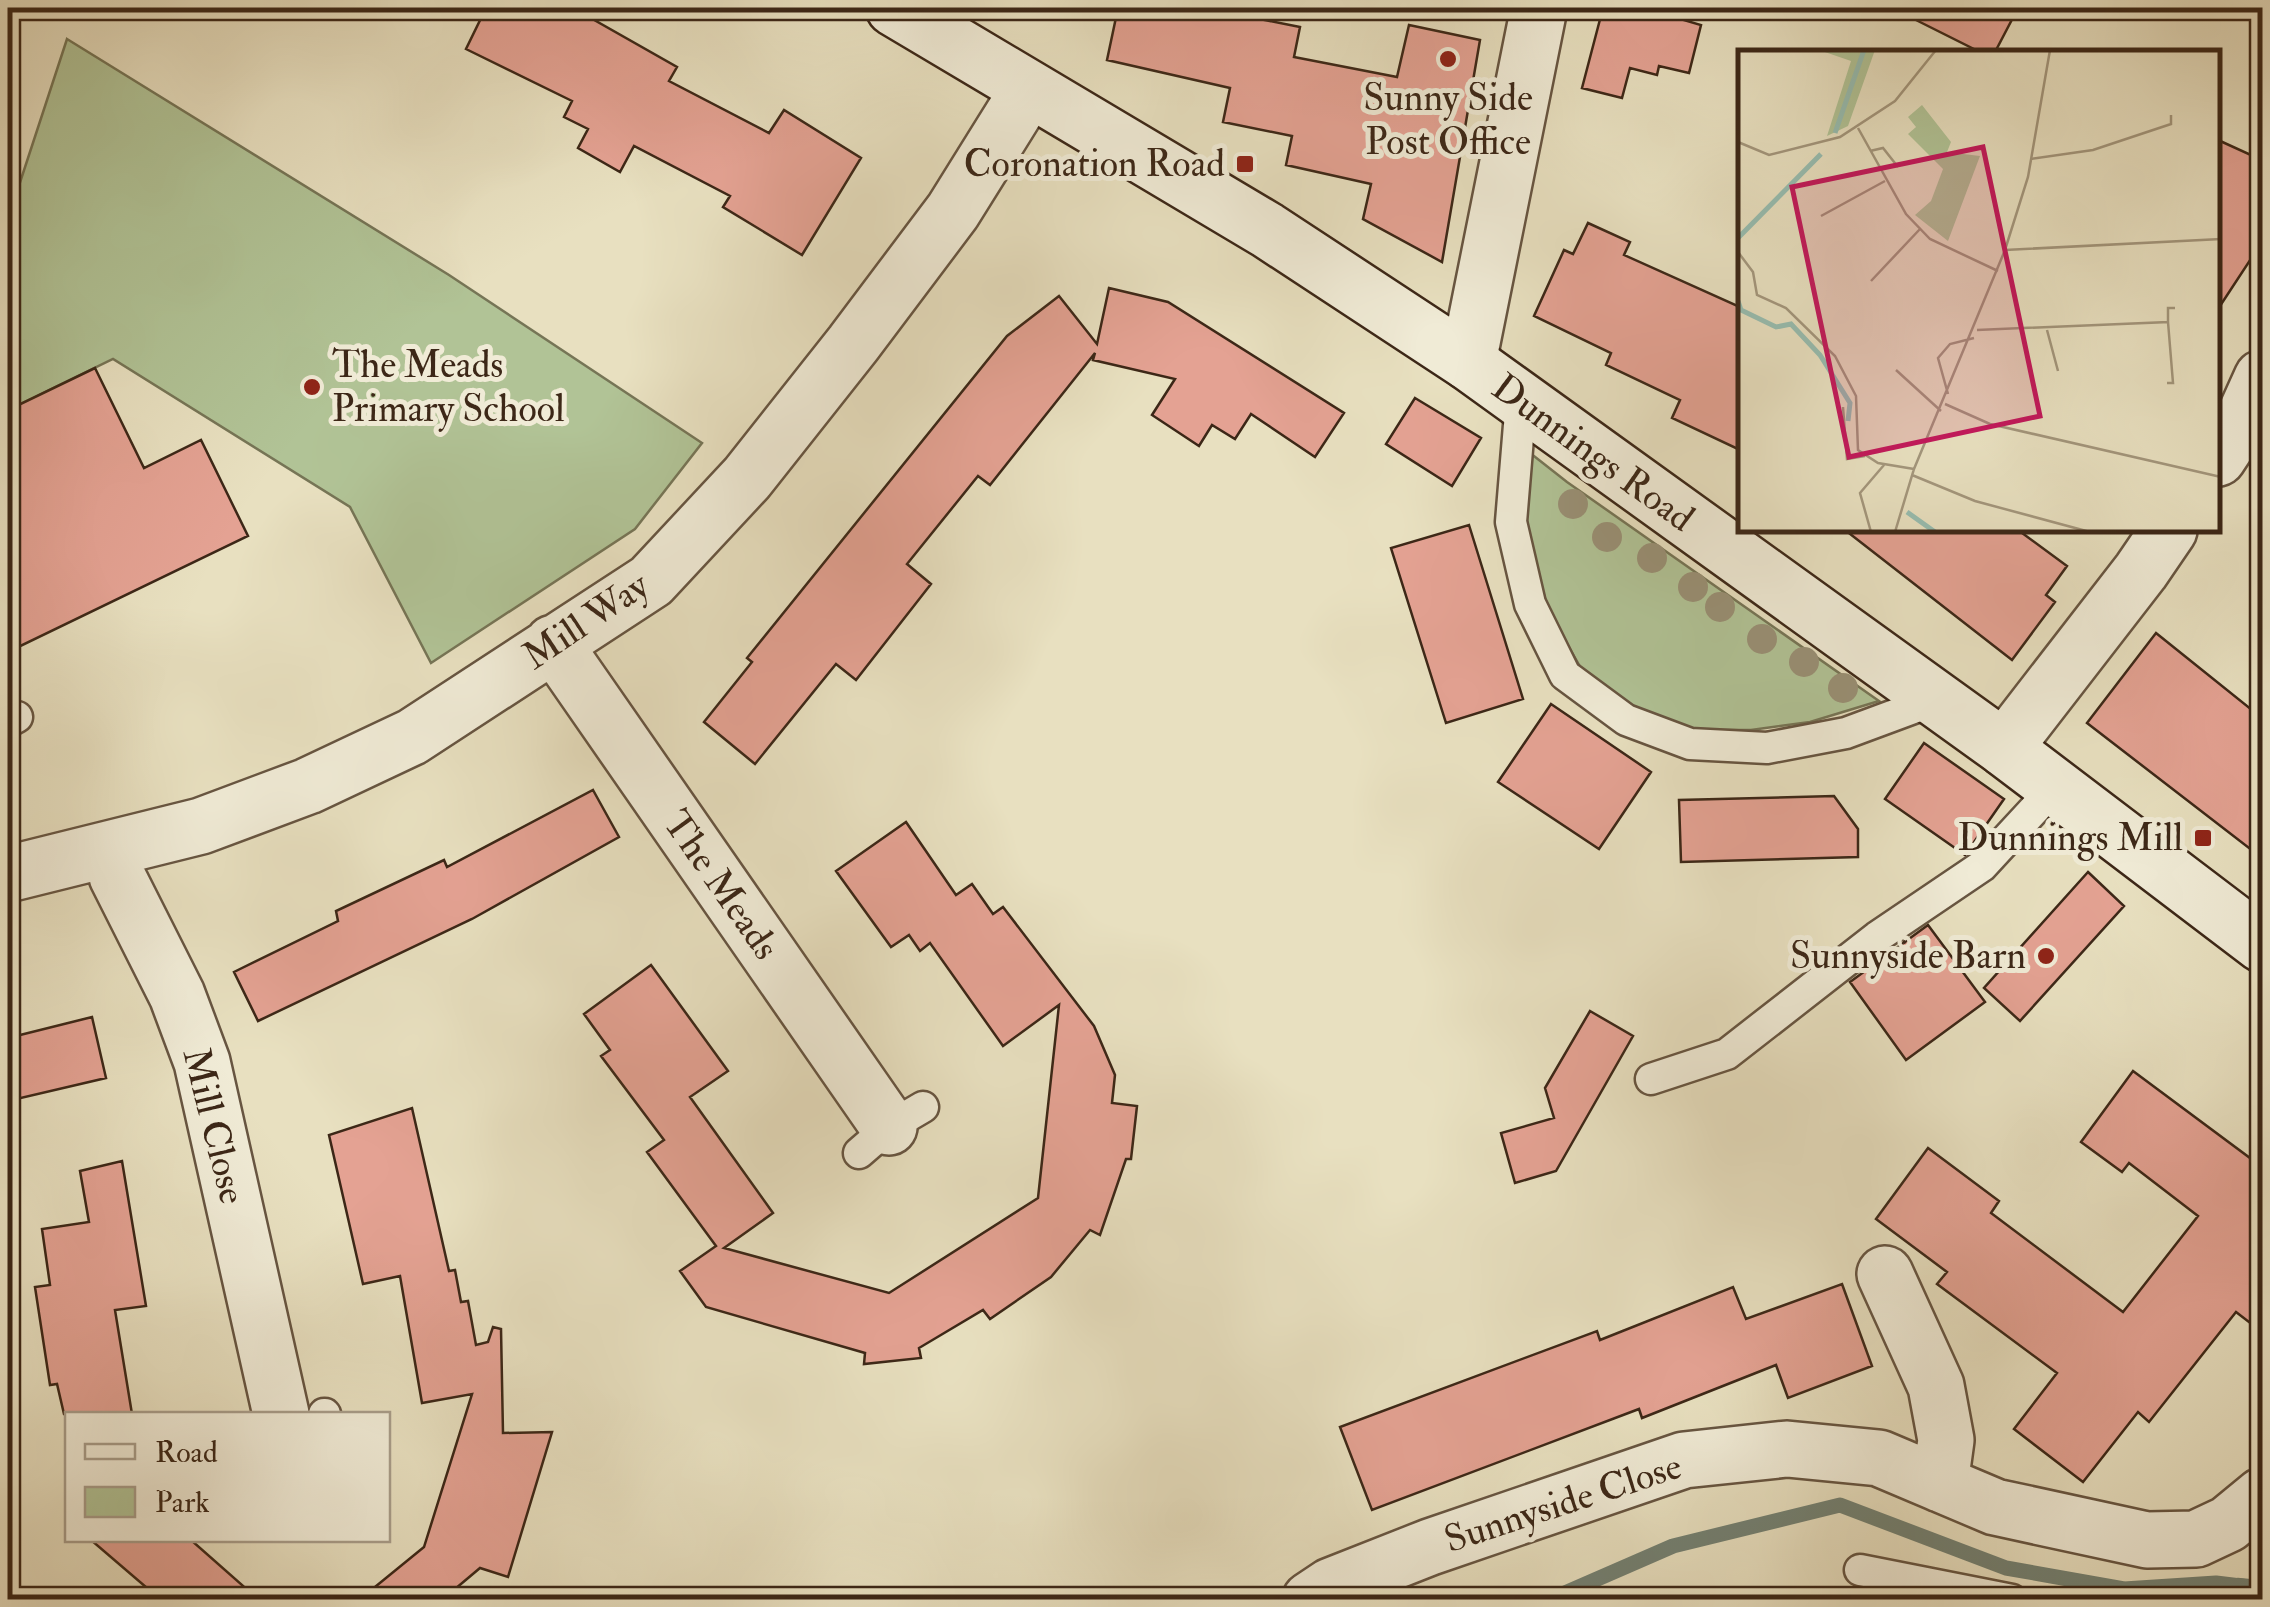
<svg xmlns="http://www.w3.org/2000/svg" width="2270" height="1607" font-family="'IM FELL Double Pica',serif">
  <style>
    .green { fill: #b1c396; stroke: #767556; stroke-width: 2.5 }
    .water { fill: #97bdb0; stroke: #738173; stroke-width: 2.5 }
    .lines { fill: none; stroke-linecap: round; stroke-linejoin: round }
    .stream { stroke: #738173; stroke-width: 15 }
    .building { fill: #e4a293; stroke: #3c2717; stroke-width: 2.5 }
    .lane-casing { stroke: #675541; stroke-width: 35 }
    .street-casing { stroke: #675541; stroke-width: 60 }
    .secondary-casing { stroke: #3c2717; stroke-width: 60 }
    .lane { stroke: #f0ebd6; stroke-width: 30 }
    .street { stroke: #f0ebd6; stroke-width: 55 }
    .secondary { stroke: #f0ebd6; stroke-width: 55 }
    .tree { fill: #999075 }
    .poi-dot { fill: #8f2418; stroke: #f0ebd6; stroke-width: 4 }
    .labels { text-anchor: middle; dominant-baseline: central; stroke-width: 10; stroke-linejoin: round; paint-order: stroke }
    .poi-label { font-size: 38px; fill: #3c2717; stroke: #f0ebd6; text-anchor: end }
    .street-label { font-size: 38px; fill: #3c2717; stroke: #f0ebd6 }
    .inset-river { fill: none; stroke: #97bdb0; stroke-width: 5 }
    .inset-road { fill: none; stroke: #a3967c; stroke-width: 2.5 }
    .view { fill: #c2185b; fill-opacity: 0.15; stroke: #c2185b; stroke-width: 5 }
    .inset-edge { fill: none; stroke: #3c2717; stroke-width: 5 }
  </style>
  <rect width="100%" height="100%" fill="#e8e0c0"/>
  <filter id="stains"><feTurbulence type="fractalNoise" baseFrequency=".002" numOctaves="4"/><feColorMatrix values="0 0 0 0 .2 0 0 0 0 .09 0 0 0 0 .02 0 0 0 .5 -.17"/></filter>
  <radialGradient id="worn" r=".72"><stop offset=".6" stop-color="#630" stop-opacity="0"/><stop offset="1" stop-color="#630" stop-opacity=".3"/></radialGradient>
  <path class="green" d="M67,39L449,275L702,443L635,529L431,663L350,507L113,359L8,410V219Z
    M1525,449L1567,482L1879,701L1810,722L1751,730H1683L1628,703L1582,670L1550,614L1532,556L1524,500Z"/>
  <path class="water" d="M2259,1568H2262V1599H2229L2216,1583L2238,1579L2259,1581Z"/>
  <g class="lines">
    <path class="stream" d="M1549,1600L1673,1546L1840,1505L2006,1568L2124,1589L2216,1583L2249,1587L2262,1583"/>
  </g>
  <path class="building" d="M486,8H573L677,67L669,81L769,133L784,110L861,158L802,255L723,207L730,196L634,146L620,172L578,148L588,129L564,117L572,101L466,49Z
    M1118,8H1204L1300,27L1294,57L1397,77L1409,25L1480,40L1442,262L1363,219L1371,184L1286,165L1292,136L1223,122L1230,88L1107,60Z
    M1603,8H1673L1670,16L1701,25L1689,73L1659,66L1657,75L1630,68L1622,98L1582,88Z
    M1892,8H2018L1995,52H1980Z
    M2218,140L2262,160V242L2218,309Z
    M1588,223L1630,242L1624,255L1740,307V450L1672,418L1680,400L1606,365L1611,353L1534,316L1564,250L1573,254Z
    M1109,288L1168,302L1344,413L1315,457L1251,414L1235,439L1212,425L1199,446L1152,415L1175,379L1093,360L1095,353L990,485L978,476L907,564L931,584L856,680L836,664L755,764L704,722L752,662L747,658L1007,336L1059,296L1097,344Z
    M95,368L144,468L201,440L248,536L8,652V410Z
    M1415,398L1481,438L1452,486L1386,444Z
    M1469,525L1523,699L1446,723L1391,548Z
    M1845,530H2018L2067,566L2046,595L2055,602L2012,660Z
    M2156,633L2262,718V858L2087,723Z
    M1551,704L1651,772L1599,849L1498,782Z
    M1924,743L2004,799L1965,855L1885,799Z
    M593,790L619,837L472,919L258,1021L234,972L338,921L336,911L444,860L447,867Z
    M1834,796L1858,829V857L1681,862L1679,800Z
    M906,822L956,895L972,884L993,914L1003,907L1094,1026L1115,1075L1112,1103L1137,1106L1131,1159H1126L1100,1235L1090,1230L1051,1277L990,1319L983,1310L919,1348L921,1358L864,1364L865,1353L706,1307L680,1271L716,1246L647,1152L664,1140L601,1056L610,1050L584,1014L651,965L728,1071L690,1097L773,1213L724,1248L889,1293L1038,1198L1059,1005L1003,1046L930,943L920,951L909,935L891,947L836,871Z
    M2088,872L2124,906L2020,1021L1984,988Z
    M1928,925L1985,1002L1906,1060L1850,982Z
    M1590,1011L1633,1036L1556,1171L1515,1183L1501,1133L1554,1118L1545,1088Z
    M92,1017L106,1078L8,1101V1038Z
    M2133,1071L2262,1167V1332L2236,1312L2149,1422L2138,1412L2083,1482L2014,1429L2057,1373L1937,1284L1947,1272L1876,1219L1928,1148L1999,1201L1991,1213L2123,1312L2198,1216L2129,1163L2122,1172L2081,1142Z
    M412,1108L449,1271L455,1270L461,1302L468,1301L476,1345L488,1342L493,1327L501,1329L503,1433L552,1432L508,1577L480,1568L442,1600H359L424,1547L472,1394L422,1403L400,1276L363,1284L329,1135Z
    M122,1161L146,1306L115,1310L132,1414H64L57,1384L50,1385L35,1287L50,1285L42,1229L89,1222L80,1171Z
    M1842,1284L1872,1366L1788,1398L1776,1365L1642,1418L1639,1409L1372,1510L1340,1427L1597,1331L1600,1340L1733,1287L1746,1319Z
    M91,1540H191L259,1600H161Z"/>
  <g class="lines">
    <g class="lane-casing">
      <path id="lane" d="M1521,401L1511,522L1530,604L1565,675L1626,720L1690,744L1767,748L1846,733L1935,700
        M8,722L17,717
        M1651,1079L1727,1054L1877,937L1982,866L2055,787
        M859,1153L889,1127L923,1107
        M324,1414H325
        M1860,1570L2012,1600"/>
    </g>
    <g class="street-casing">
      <path id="street" d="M1468,362L1539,8
        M2218,458L2243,420L2262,378
        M553,643L889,1127
        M2004,748L2141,571L2169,530
        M112,849L117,876L177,995L202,1062L281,1414
        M8,874L201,826L308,786L412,737L651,581L747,478L853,344L953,211L1029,89
        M1885,1274L1936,1386L1946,1440L1940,1484
        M1310,1600L1331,1586L1430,1547L1684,1460L1787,1449L1879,1458L1995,1507L2147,1540L2196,1539L2228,1524L2262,1496"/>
    </g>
    <g class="secondary-casing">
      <path id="secondary" d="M894,8L1267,230L1468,362L2004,748L2262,944"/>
    </g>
    <use href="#lane" class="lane"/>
    <use href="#street" class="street"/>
    <use href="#secondary" class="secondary"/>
  </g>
  <g class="tree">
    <circle cx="1573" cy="504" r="15"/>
    <circle cx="1607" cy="537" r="15"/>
    <circle cx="1652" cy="558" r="15"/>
    <circle cx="1693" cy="587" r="15"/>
    <circle cx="1720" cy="607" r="15"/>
    <circle cx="1762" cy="639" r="15"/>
    <circle cx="1804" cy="662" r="15"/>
    <circle cx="1843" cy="688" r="15"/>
  </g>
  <g class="poi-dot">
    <circle cx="1448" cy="59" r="10"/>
    <rect x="1235" y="154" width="20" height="20" rx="5"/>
    <circle cx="312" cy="387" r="10"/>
    <rect x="2193" y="828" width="20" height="20" rx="5"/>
    <circle cx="2046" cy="956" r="10"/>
  </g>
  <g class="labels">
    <g class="poi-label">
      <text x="1448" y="98" text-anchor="middle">Sunny Side<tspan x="1448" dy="44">Post Office</tspan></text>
      <text x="1225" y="164">Coronation Road</text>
      <text x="332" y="365" text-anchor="start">The Meads<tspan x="332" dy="44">Primary School</tspan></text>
      <text x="2183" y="838">Dunnings Mill</text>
      <text x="2026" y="956">Sunnyside Barn</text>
    </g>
    <g class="street-label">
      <text transform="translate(1593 453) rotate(36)">Dunnings Road</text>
      <text transform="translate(586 621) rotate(-34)">Mill Way</text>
      <text transform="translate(721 885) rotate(55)">The Meads</text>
      <text transform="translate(214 1126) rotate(76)">Mill Close</text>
      <text transform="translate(1563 1503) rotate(-18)">Sunnyside Close</text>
    </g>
  </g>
  <g transform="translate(1738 50)">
    <rect width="482" height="482" fill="#e8e0c0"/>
    <path d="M81,0H137L110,76L89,86L113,11ZM184,55L213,92L209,102L242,106L210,191L177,165L193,151L205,119L170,84L178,77L170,67Z" fill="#b1c396"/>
    <path class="inset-river" d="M97,83L126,0M0,188L83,104M0,251L3,260L38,277L53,274L82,305L112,353L110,371M169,462L197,482"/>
    <path class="inset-road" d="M120,78L168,164L192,189L260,221M0,92L31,105L102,87L157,51L198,0M132,101L145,98L160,117M293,109L355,100L433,74V65M83,166L147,131M267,200L483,189M0,202L15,222L19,245L48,258L97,306L118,346L120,400L140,413L176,419M133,231L182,179M239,280L430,272V258H437M309,280L320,321M158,320L203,361M429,333H435L430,272M210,344L200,308L212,294L236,288M207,354L252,374L483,427M105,357L109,409L127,406M174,425L237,451L352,482M133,482L122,443L146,415M157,482L176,419L267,200L290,127L312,0"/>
    <path class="view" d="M245,97L302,366L111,407L54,137Z"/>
    <rect width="482" height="482" class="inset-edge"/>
  </g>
  <rect width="2270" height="1607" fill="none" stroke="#e8e0c0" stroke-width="40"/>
  <rect x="10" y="10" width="2250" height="1587" fill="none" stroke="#3c2717" stroke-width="5"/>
  <rect x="20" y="20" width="2230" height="1567" fill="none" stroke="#3c2717" stroke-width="2.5"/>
  <rect x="65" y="1412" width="325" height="130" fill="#f0ebd6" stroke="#a89d8a" stroke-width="2.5"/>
  <rect x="85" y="1444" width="50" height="15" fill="#f0ebd6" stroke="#a89d8a" stroke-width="2.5"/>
  <text x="155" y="1462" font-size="30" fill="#3c2717">Road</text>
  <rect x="85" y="1487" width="50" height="30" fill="#b1c396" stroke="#a89d8a" stroke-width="2.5"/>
  <text x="155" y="1512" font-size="30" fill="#3c2717">Park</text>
  <rect width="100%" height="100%" filter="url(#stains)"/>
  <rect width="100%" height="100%" fill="url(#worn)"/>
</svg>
